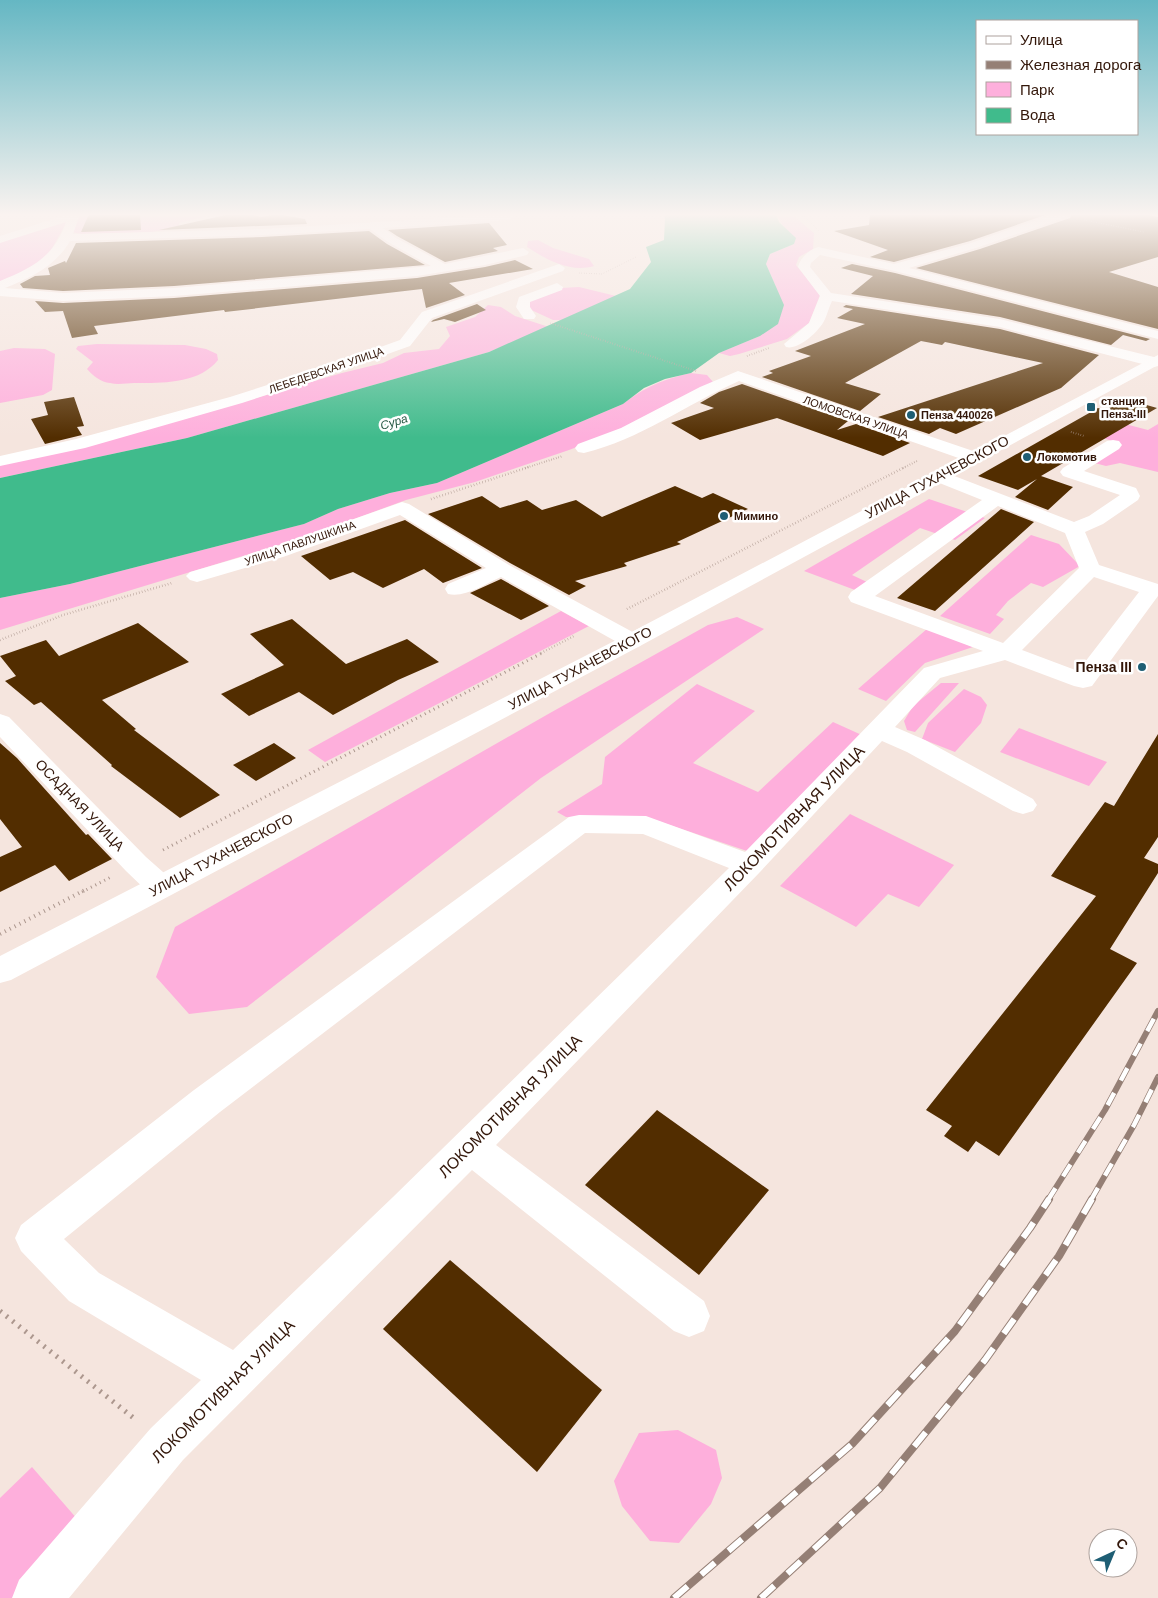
<svg xmlns="http://www.w3.org/2000/svg" width="1158" height="1598" font-family="Arial,sans-serif">
  <style>
    .green { fill: #feafdc }
    .water { fill: #40bb8c }
    .building { fill: #522d00 }
    .lines { fill: none; stroke-linecap: round; stroke-linejoin: round }
    .path-far5 { stroke: #ac978e; stroke-width: 1; stroke-dasharray: 0.5 2; stroke-linecap: butt }
    .path-far4 { stroke: #ac978e; stroke-width: 2; stroke-dasharray: 0.5 2; stroke-linecap: butt }
    .path-far3 { stroke: #ac978e; stroke-width: 2.5; stroke-dasharray: 0.5 2.5; stroke-linecap: butt }
    .path-far2 { stroke: #ac978e; stroke-width: 3; stroke-dasharray: 1 4; stroke-linecap: butt }
    .path-far1 { stroke: #ac978e; stroke-width: 4; stroke-dasharray: 1 4.5; stroke-linecap: butt }
    .path { stroke: #ac978e; stroke-width: 5; stroke-dasharray: 2 6; stroke-linecap: butt }
    .minor { fill: #fff; fill-rule: evenodd }
    .major { fill: #fff; fill-rule: evenodd }
    .rail-far1-casing { stroke: #957f75; stroke-width: 6 }
    .rail-casing { stroke: #957f75; stroke-width: 8 }
    .rail-far1 { stroke: #fff; stroke-width: 4.5; stroke-dasharray: 14; stroke-linecap: butt }
    .rail { stroke: #fff; stroke-width: 6; stroke-dasharray: 18; stroke-linecap: butt }
    .poi-dot { fill: #1e5e74; stroke: #fff; stroke-width: 2 }
    .labels { text-anchor: middle; dominant-baseline: central; stroke-width: 5; stroke-linejoin: round; paint-order: stroke }
    .far-street-label { font-size: 11px; fill: #33170a; stroke: #fff }
    .far-poi-label { font-size: 11px; font-weight: bold; fill: #33170a; stroke: #fff; text-anchor: start }
    .far-water-label { font-size: 12px; font-style: italic; fill: #2a5b47; stroke: #fff }
    .street-label { font-size: 14px; fill: #33170a; stroke: #fff }
    .poi-label { font-size: 14px; font-weight: bold; fill: #33170a; stroke: #fff; text-anchor: end }
    .near-street-label { font-size: 16px; fill: #33170a; stroke: #fff }
  </style>
  <rect width="100%" height="100%" fill="#f5e5de"/>
  <path class="green" d="M86,214H214L179,223V228C157,232 92,239 73,232L79,217Z
    M776,214H795L794,216L814,233L813,249L799,257L796,265L820,295L809,323L787,339L739,354L730,356L719,353L760,336L776,287L766,264L770,254L794,244Z
    M68,220L50,252L39,263L0,283V241Z
    M538,240L553,248L589,259L594,266C570,273 547,260 527,247L528,241Z
    M579,287L616,296L564,320H553L527,308V302L561,288Z
    M488,305L501,307L515,316L549,327L489,352L187,438L0,478V465L238,403L342,373L383,363L404,353L439,349L450,336L446,327L475,317Z
    M97,344L185,345L206,349L217,354L218,360C199,384 162,383 134,383C127,383 118,385 110,383C101,382 93,376 87,369L93,362L76,349L78,346Z
    M14,348L45,349L55,354L52,390L43,395L0,403V351Z
    M691,373L707,375L713,382L619,431L569,450L475,482L406,500L305,537L0,630V598L70,584L304,524L338,509L390,493L437,483L623,404C647,386 661,380 691,373Z
    M1098,417L1148,430L1158,424V472L1120,463L1106,466L1087,461L1115,442L1076,429Z
    M929,499L985,518L955,540L920,528L852,575L867,582L855,590L804,571Z
    M1031,535L1059,544L1080,566L1043,587L1031,583L1008,601L996,615L1004,619L990,634L940,616Z
    M561,611L589,626L325,762L308,750Z
    M737,617L764,629L541,778L247,1007L189,1014L156,977L175,927L550,713L708,625Z
    M928,628L973,647L925,663L886,701L858,689Z
    M941,683H959L915,732L907,730L904,721L913,706Z
    M697,684L755,711L693,763L758,792L833,722L864,736L750,852L652,819L566,817L557,812L602,784L605,757Z
    M964,689L981,697L987,705L981,723L955,752L922,739L928,723Z
    M1019,728L1107,762L1089,786L1000,752Z
    M850,814L954,865L919,907L888,894L856,927L780,886Z
    M678,1430L716,1450L722,1478L711,1504L679,1543L650,1541L622,1506L614,1481L639,1433Z
    M32,1467L85,1528L25,1598H0V1498Z"/>
  <path class="water" d="M664,214H776L779,222L796,238L794,244L770,254L766,264L784,305L778,324L760,336L719,353L691,373L665,379L644,388L623,404L437,483L390,493L338,509L304,524L70,584L0,598V478L187,438L489,352L630,289L651,262L646,247L664,240L665,219Z"/>
  <path class="building" d="M89,214H140L141,230L81,232Z
    M230,214H250L261,217L277,214L305,219L307,224L159,230Z
    M870,214H1048L970,241L894,262L870,257L888,250L834,231L869,225Z
    M1072,214H1144L1158,217V257L1109,272L1158,287V329L916,268L980,249L1070,218Z
    M489,223L507,245L493,248L498,251L445,262L397,236L388,230Z
    M369,231L387,244L425,265L174,286L63,291L23,288L20,284L35,276L50,275L48,268L65,261L66,263L76,243L262,237Z
    M515,260L533,269L449,283L465,295L426,308L422,289L225,312L224,310L94,326L98,334L72,338L63,311L45,312L35,301L63,303L174,298L417,278L485,267Z
    M852,264L895,273L1150,339L1146,341L1123,335L1111,345L1000,317L851,294L873,276L841,268Z
    M477,304L486,310L455,322L444,319L431,322L433,320Z
    M846,305L1000,329L1099,355L1061,388L956,434L940,428L929,434L878,417L1043,363L945,342L942,345L921,341L845,383L881,394L860,411L762,377L773,373L769,371L811,356L795,351L865,324L837,318L853,309L843,307Z
    M742,384L848,421L837,430L856,424L910,443L883,456L777,418L700,440L671,423L714,408L700,403L719,392Z
    M74,397L84,426L77,427L82,435L45,444L31,419L48,415L44,402Z
    M1126,399L1157,408L1041,476L1073,487L1048,510L1015,497L1037,479L1018,490L978,476L1098,408L1105,410Z
    M675,486L702,498L713,493L748,509L677,542L681,544L624,563L627,566L575,581L586,586L569,595L510,563L428,514L482,496L500,508L527,500L542,510L576,500L602,517Z
    M1001,509L1034,522L935,611L897,598Z
    M405,520L482,568L443,583L424,569L383,588L353,572L330,580L301,556Z
    M501,579L549,606L521,620L470,593Z
    M292,619L346,664L407,639L439,662L398,680L333,715L299,692L249,716L221,694L284,665L250,634Z
    M138,623L189,662L102,700L136,729L134,730L220,795L180,818L111,766L112,765L41,702L34,705L5,681L16,676L0,656L46,640L59,656Z
    M1158,734V837L1144,858L1158,864V873L1110,949L1137,963L999,1156L976,1141L968,1152L944,1136L952,1126L926,1110L1096,896L1051,876L1105,802L1114,806Z
    M0,743L17,758L86,835L88,834L112,859L69,881L55,865L0,892V857L22,847L0,819Z
    M274,743L296,758L256,781L233,765Z
    M657,1110L769,1190L699,1275L585,1185Z
    M450,1260L602,1390L537,1472L383,1329Z"/>
  <g class="lines">
    <path class="path-far5" d="M805,214L804,216L820,232
      M1084,220L1144,232
      M579,273L602,274L636,257
      M550,323L557,325"/>
    <path class="path-far4" d="M553,324L696,371
      M747,356L769,348
      M1071,432L1084,436
      M525,468L563,456
      M903,468L917,461"/>
    <path class="path-far3" d="M431,499L529,467
      M627,609L905,467
      M0,640L63,615L172,583
      M541,653L574,636"/>
    <path class="path-far2" d="M163,850L544,652
      M82,892L111,877"/>
    <path class="path-far1" d="M0,934L85,890"/>
    <path class="path" d="M0,1311L136,1420"/>
    <path class="minor" d="M69,214H80L73,234L262,229L511,214L514,217L509,220L383,228L396,238L445,264L523,248L529,252L527,255L485,265L417,276L174,296L63,301L0,296V281C32,268 55,256 66,222L0,243V236ZM370,229L388,242L431,266L174,288L63,293L5,288C30,278 56,266 70,241L262,235Z
      M1054,214H1070L1069,216L979,247L909,268L1158,331V339L895,271L820,255L811,263L810,267L831,293L1000,319L1158,358V366L1154,367L1000,327L832,301C828,309 826,321 820,327C813,336 797,350 786,347L784,344L809,323L820,296L798,267C800,258 809,250 818,247L894,264L971,243Z
      M559,264L565,268L563,271L432,318L410,346L343,370L242,403L85,448L0,466V456L76,439L230,397L333,364L400,340L422,312Z
      M557,283L563,287L562,290L530,302V307L536,316L534,319H524L516,307L519,297Z
      M738,371L979,453L982,457L979,461L973,462L967,461L739,381C687,404 639,440 584,453L578,452L575,448L578,444L621,428L700,387Z
      M1113,440L1119,441L1122,445L1119,449L1084,471L1136,488L1140,496L1138,500L1103,524L1085,532L1099,565L1158,584V596L1092,686L1083,688L1074,686L1005,660L940,678L895,727L925,740L1033,799L1037,805L1033,811L1023,814L1013,811L907,752L882,741L760,872L496,1145L704,1301L710,1316L704,1331L689,1337L674,1331L472,1170L183,1460L69,1598H12L19,1580L151,1428L201,1380L69,1301L21,1251L15,1238L21,1225L194,1090L569,817L579,815L646,816L745,852L924,668L983,651L851,602L848,597L851,592L982,500L932,480L929,476L932,472L938,471L944,472L1074,522L1089,516L1120,495L1063,476L1060,472L1063,468L1107,441ZM998,506L1065,533L1079,568L1003,643L875,596ZM1094,577L1139,592L1078,671L1022,650ZM585,833L643,834L729,868L393,1197L233,1350L99,1273L64,1239L220,1112Z
      M402,502L409,504L509,565L640,636L643,641L640,646L632,648L624,646L501,577C485,584 465,598 448,594L445,589L448,584L486,568L400,515L283,557L204,580L197,582L190,580L186,576L190,572L269,549Z
      M0,714L9,717L146,857L172,880L176,887L172,894L161,898L150,894L126,871L0,737Z"/>
    <path class="major" d="M1158,355V365L640,646L11,980L0,983V956L624,636Z"/>
    <g class="rail-far1-casing">
      <path id="rail-far1" d="M1048,1200L1105,1110L1158,1011
        M1091,1200L1134,1125L1158,1077"/>
    </g>
    <g class="rail-casing">
      <path id="rail" d="M674,1598L852,1444L955,1331L1030,1228L1049,1199
        M761,1598L880,1488L985,1360L1059,1256L1092,1199"/>
    </g>
    <use href="#rail-far1" class="rail-far1"/>
    <use href="#rail" class="rail"/>
  </g>
  <linearGradient id="sky" x2="0" y2="1"><stop stop-color="#65b7c3"/><stop offset="0.49" stop-color="#faf3f0"/><stop offset="1" stop-color="#faf3f0" stop-opacity="0"/></linearGradient>
  <rect width="1158" height="438" fill="url(#sky)"/>
  <g class="poi-dot">
    <rect x="1086" y="402" width="10" height="10" rx="2.5"/>
    <circle cx="911" cy="415" r="5"/>
    <circle cx="1027" cy="457" r="5"/>
    <circle cx="724" cy="516" r="5"/>
    <circle cx="1142" cy="667" r="5"/>
  </g>
  <g class="labels">
    <g class="far-street-label">
      <text transform="translate(326 370) rotate(-19)">ЛЕБЕДЕВСКАЯ УЛИЦА</text>
      <text transform="translate(856 417) rotate(19)">ЛОМОВСКАЯ УЛИЦА</text>
      <text transform="translate(300 543) rotate(-19)">УЛИЦА ПАВЛУШКИНА</text>
    </g>
    <g class="far-poi-label">
      <text x="1101" y="401">станция<tspan x="1101" dy="13">Пенза-III</tspan></text>
      <text x="921" y="415">Пенза 440026</text>
      <text x="1037" y="457">Локомотив</text>
      <text x="734" y="516">Мимино</text>
    </g>
    <g class="far-water-label">
      <text transform="translate(394 422) rotate(-17)">Сура</text>
    </g>
    <g class="street-label">
      <text transform="translate(937 477) rotate(-28)">УЛИЦА ТУХАЧЕВСКОГО</text>
      <text transform="translate(580 668) rotate(-28)">УЛИЦА ТУХАЧЕВСКОГО</text>
      <text transform="translate(80 805) rotate(46)">ОСАДНАЯ УЛИЦА</text>
      <text transform="translate(221 855) rotate(-28)">УЛИЦА ТУХАЧЕВСКОГО</text>
    </g>
    <g class="poi-label">
      <text x="1132" y="667">Пенза III</text>
    </g>
    <g class="near-street-label">
      <text transform="translate(794 818) rotate(-46)">ЛОКОМОТИВНАЯ УЛИЦА</text>
      <text transform="translate(510 1106) rotate(-45)">ЛОКОМОТИВНАЯ УЛИЦА</text>
      <text transform="translate(223 1391) rotate(-45)">ЛОКОМОТИВНАЯ УЛИЦА</text>
    </g>
  </g>
  <rect x="976" y="20" width="162" height="115" fill="#ffffff" stroke="#ada29d"/>
  <rect x="986" y="36" width="25" height="8" fill="#ffffff" stroke="#ada29d"/>
  <text x="1020" y="45" font-size="15" fill="#33170a">Улица</text>
  <rect x="986" y="61" width="25" height="8" fill="#957f75" stroke="#ada29d"/>
  <text x="1020" y="70" font-size="15" fill="#33170a">Железная дорога</text>
  <rect x="986" y="82" width="25" height="15" fill="#feafdc" stroke="#ada29d"/>
  <text x="1020" y="95" font-size="15" fill="#33170a">Парк</text>
  <rect x="986" y="108" width="25" height="15" fill="#40bb8c" stroke="#ada29d"/>
  <text x="1020" y="120" font-size="15" fill="#33170a">Вода</text>
  <g transform="translate(1113 1553) rotate(44)"><circle r="24" fill="#ffffff" stroke="#ada29d"/>
  <path d="M0-4L9 19L0 12L-9 19Z" fill="#1e5e74"/>
  <text y="-8" font-size="14" font-weight="bold" text-anchor="middle" fill="#33170a">С</text>
  </g>
</svg>
